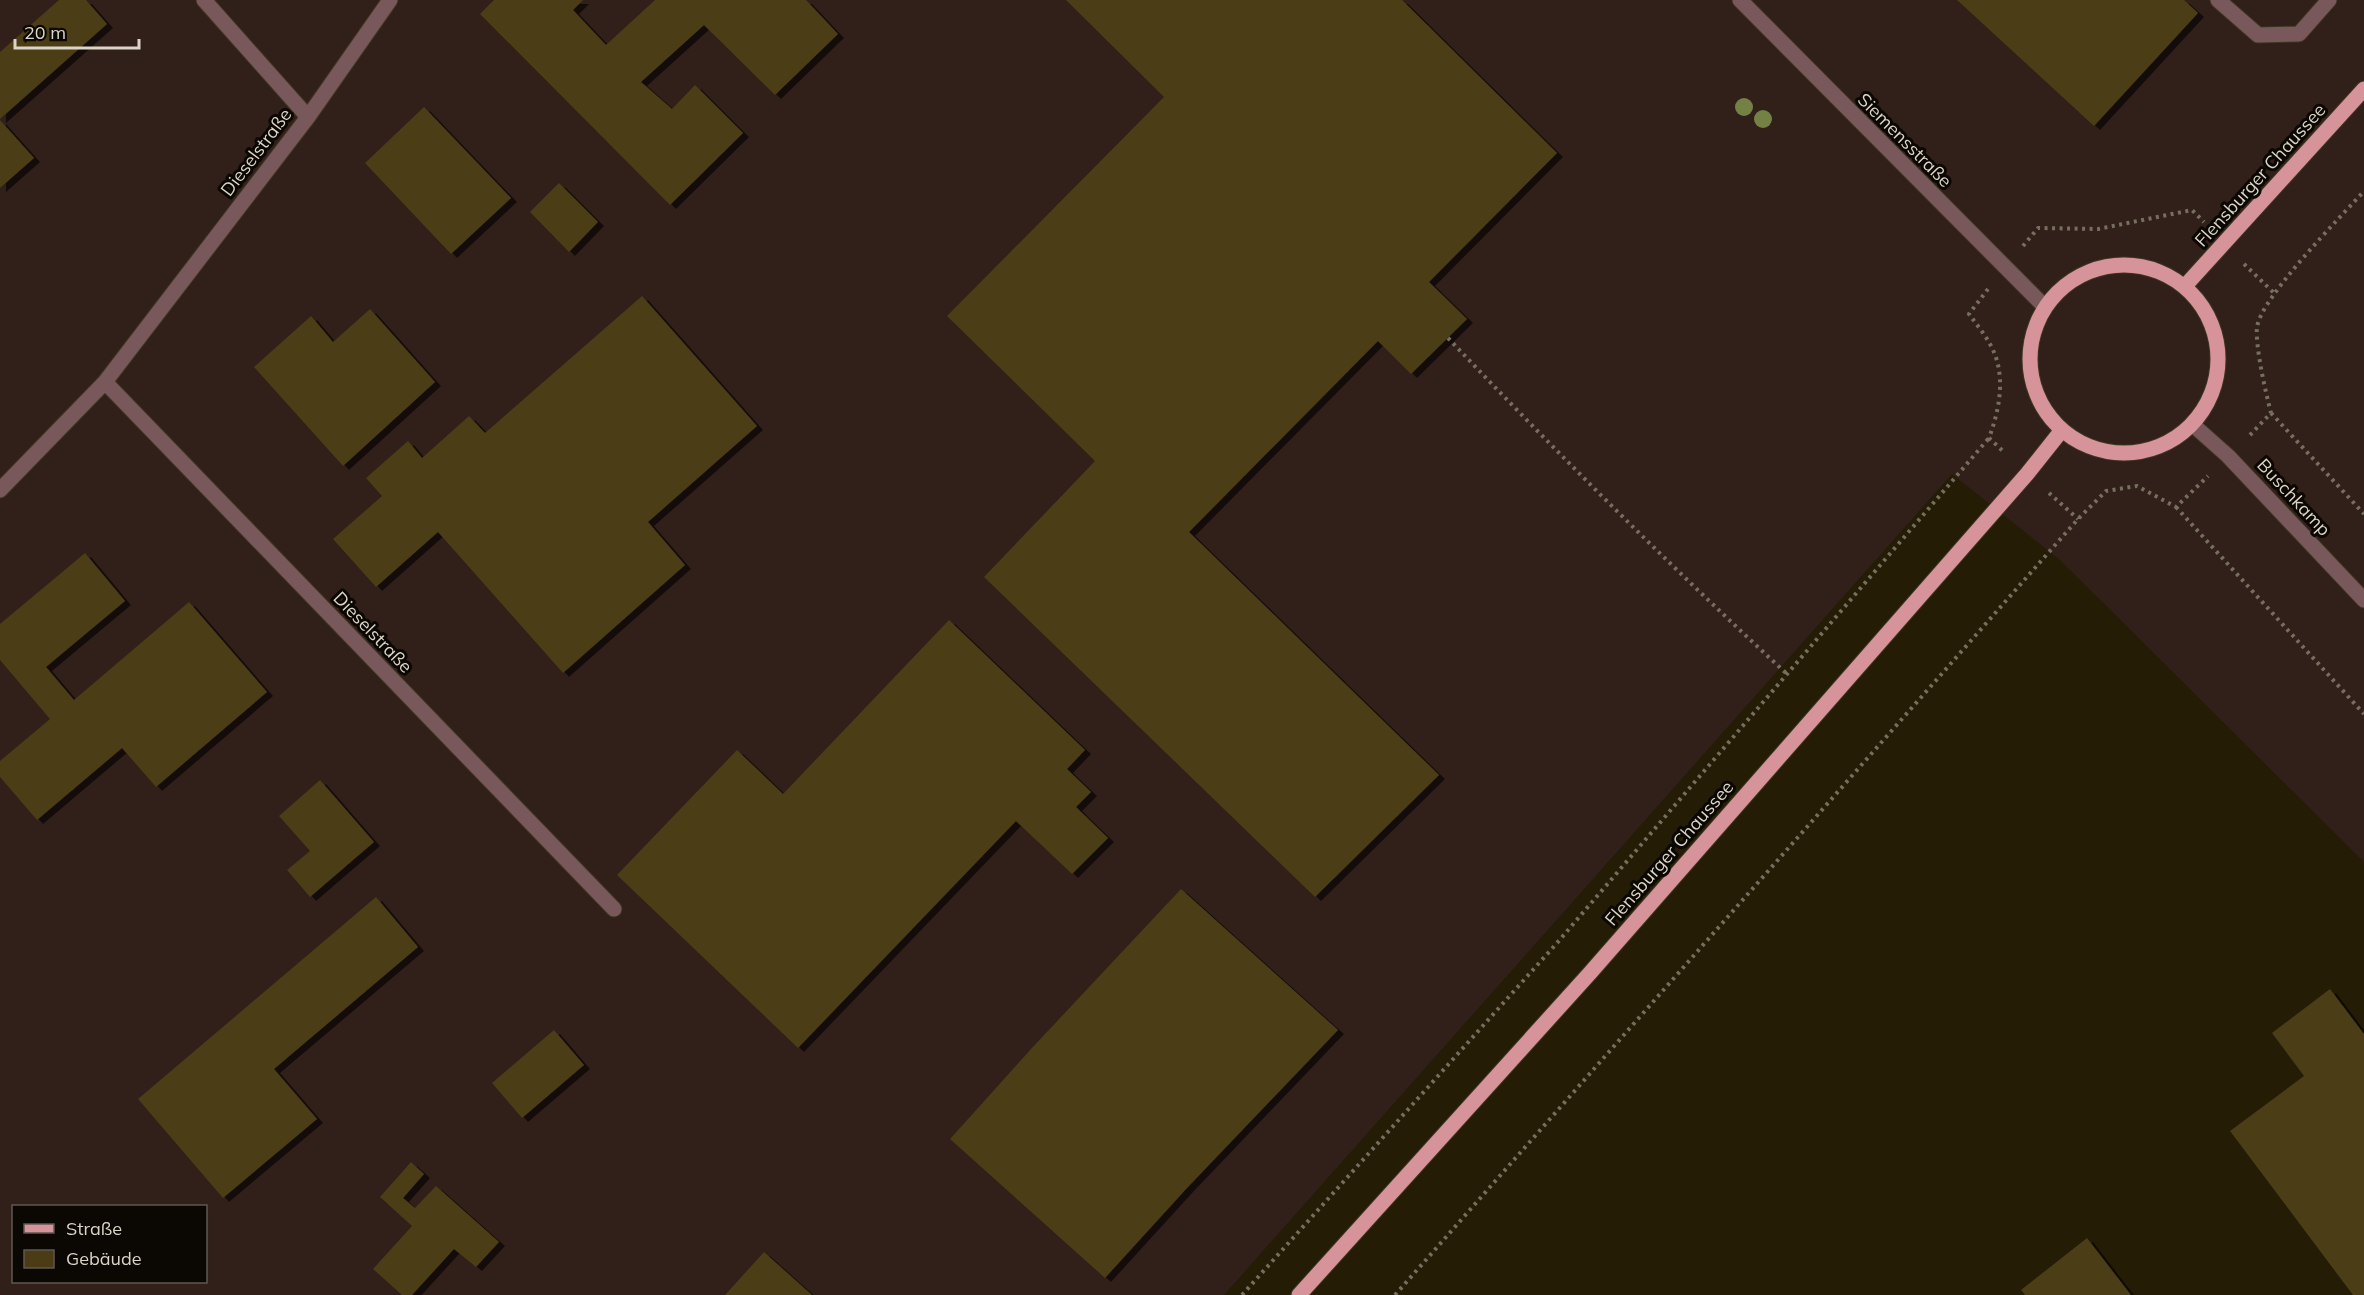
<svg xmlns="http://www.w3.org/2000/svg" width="2364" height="1295" font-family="Mulish,sans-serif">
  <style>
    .commercial { fill: #311f1a; fill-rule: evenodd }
    .building { fill: #4b3c16; filter: url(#shadow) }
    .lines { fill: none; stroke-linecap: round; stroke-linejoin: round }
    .minor-casing { stroke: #3e3621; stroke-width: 17 }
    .major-casing { stroke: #3e3621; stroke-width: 17 }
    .path { stroke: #776f5d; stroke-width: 4; stroke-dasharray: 3 4.5; stroke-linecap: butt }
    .minor { stroke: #79585b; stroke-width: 15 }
    .major { stroke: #d7939a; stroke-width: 15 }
    .tree { fill: #738244 }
    .labels { text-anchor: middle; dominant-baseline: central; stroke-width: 6; stroke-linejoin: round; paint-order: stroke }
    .street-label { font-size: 18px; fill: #dbd5c8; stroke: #0b0702 }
  </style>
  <defs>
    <filter id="shadow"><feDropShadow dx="6" dy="4" stdDeviation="0" flood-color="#0009"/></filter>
  </defs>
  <rect width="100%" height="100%" fill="#251c06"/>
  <path class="commercial" d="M0,0H2364V862L2060,560L1952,474L1224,1295H0ZM14,1206H206V1282H14Z"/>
  <path class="building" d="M59,0H86L107,24L0,119V52Z
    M494,0H583L573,10L606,45L655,0H806L838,34L775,95L704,25L641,82L672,109L695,85L743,133L670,205L480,14Z
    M1066,0H1402L1557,153L1429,282L1467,319L1411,374L1378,341L1189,532L1439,775L1315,897L984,577L1095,461L947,316L1164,97Z
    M1957,0H2184L2198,13L2094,126Z
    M424,107L511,198L451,254L365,163Z
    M0,120L34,158L0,188Z
    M559,183L598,222L569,252L530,212Z
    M642,296L757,426L648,522L685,565L563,673L438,532L376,587L333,539L382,496L366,478L408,441L422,458L469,416L485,433Z
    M370,309L435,382L343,466L254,367L311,316L333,342Z
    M85,553L125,601L46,667L74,700L189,602L267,692L156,787L122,748L37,820L0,777V761L50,719L0,660V624Z
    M949,620L1085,750L1067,769L1091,792L1076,807L1108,838L1072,874L1016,821L798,1048L617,875L737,750L783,794Z
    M320,780L374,842L310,897L287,870L310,851L279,816Z
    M1181,889L1338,1030L1187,1188L1105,1278L950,1139L1031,1049Z
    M376,897L418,947L274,1069L317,1119L223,1198L138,1099Z
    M2330,989L2364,1034V1295H2353L2230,1131L2304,1076L2272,1033Z
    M554,1030L584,1065L522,1118L492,1083Z
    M411,1162L424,1174L403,1198L415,1208L436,1186L499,1242L476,1267L454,1249L412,1295H402L373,1269L412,1226L380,1197Z
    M2087,1238L2131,1295H2025L2021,1290Z
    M764,1252L812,1295H725Z"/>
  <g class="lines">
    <g class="minor-casing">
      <path id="minor" d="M204,0L308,117
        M1740,0L2045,307
        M2218,0L2258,35L2299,34L2329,0
        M105,382L614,909
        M2192,424L2228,456L2364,600
        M0,490L105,382L308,117L390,0"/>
    </g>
    <g class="major-casing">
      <path id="major" d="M2030 359a94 94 0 1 1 188 0a94 94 0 1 1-188 0Z
        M2185,286L2364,89
        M1299,1295L1590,973L2027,474L2062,430"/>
    </g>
    <path class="path" d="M2023,246L2038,228L2098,229L2192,210L2204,222
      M2244,264L2274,293
      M1988,289L1969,314C1977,325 1987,337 1993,350C2006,378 1999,411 1989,438L2005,453
      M1448,338C1557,453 1670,566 1787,674
      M2271,413L2364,514
      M2250,435L2271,413C2266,394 2255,346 2257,327C2262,296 2340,218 2364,191
      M2049,493L2078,519
      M2176,507L2364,714
      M1242,1295L1557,943L1989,438
      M1395,1295L2078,519L2106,491L2137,486L2176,507L2208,476"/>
    <use href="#minor" class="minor"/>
    <use href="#major" class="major"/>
  </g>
  <g class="tree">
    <circle cx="1744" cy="107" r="9"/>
    <circle cx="1763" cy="119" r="9"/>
  </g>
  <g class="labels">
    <g class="street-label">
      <text transform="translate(1905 140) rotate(45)">Siemensstraße</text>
      <text transform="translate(256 152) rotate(-53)">Dieselstraße</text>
      <text transform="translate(2260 175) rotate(-48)">Flensburger Chaussee</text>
      <text transform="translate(2294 497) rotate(47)">Buschkamp</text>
      <text transform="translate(373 632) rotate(46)">Dieselstraße</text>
      <text transform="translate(1669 853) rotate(-49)">Flensburger Chaussee</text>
    </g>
  </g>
  <rect x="12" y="1205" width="195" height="78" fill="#0b0702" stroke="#5e5951" stroke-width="1.5"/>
  <rect x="24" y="1224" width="30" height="9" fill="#d7939a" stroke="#5e5951" stroke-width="1.5"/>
  <text x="66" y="1235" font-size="18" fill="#dbd5c8">Straße</text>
  <rect x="24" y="1250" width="30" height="18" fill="#4b3c16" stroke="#5e5951" stroke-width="1.5"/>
  <text x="66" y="1265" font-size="18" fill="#dbd5c8">Gebäude</text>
  <path d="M15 39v9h124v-9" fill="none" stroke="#dbd5c8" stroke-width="3"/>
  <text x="24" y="39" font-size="18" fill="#dbd5c8" stroke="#0b0702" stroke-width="4.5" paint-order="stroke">20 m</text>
</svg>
